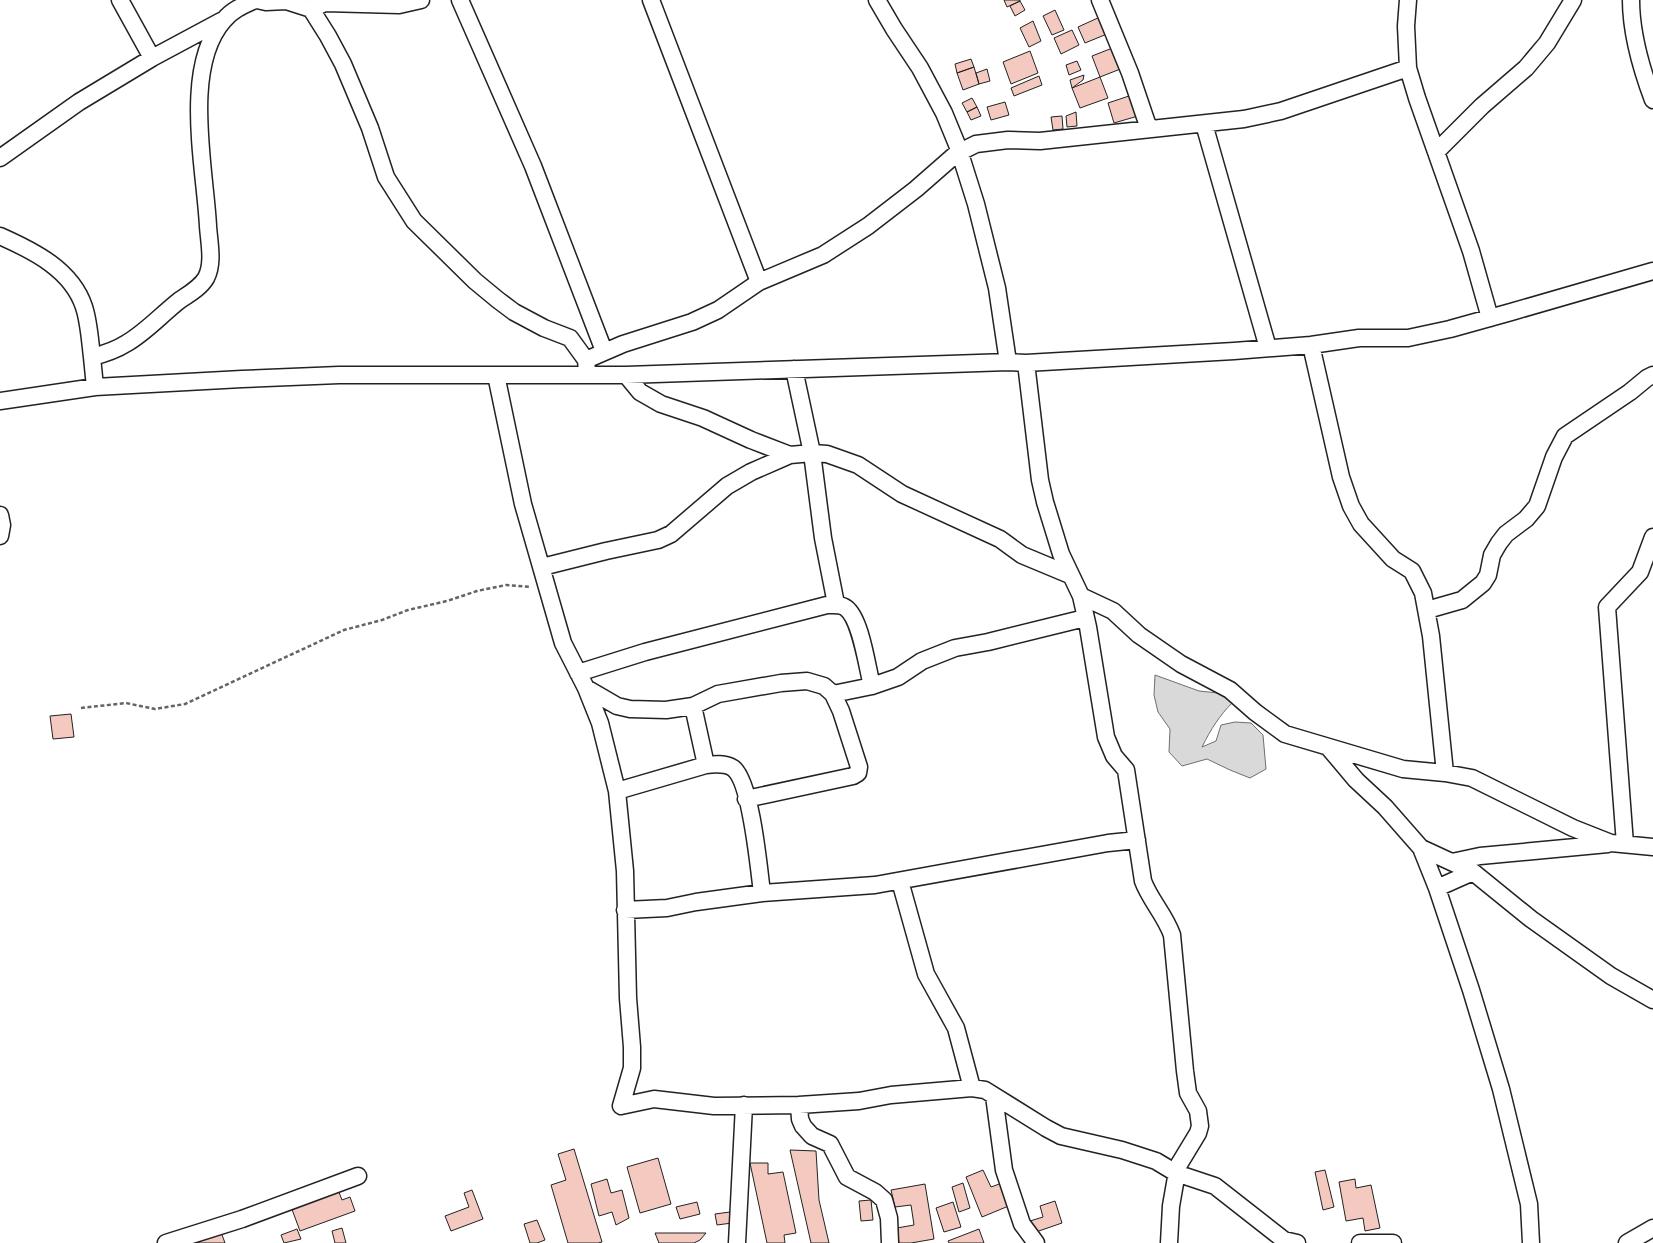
<svg xmlns="http://www.w3.org/2000/svg" width="1653" height="1243" font-family="'Source Sans 3',sans-serif">
  <style>
    .water { fill: #d9d9d9; stroke: #6f6f6f }
    .building { fill: #f3c9c0; stroke: #222 }
    .lines { fill: none; stroke-linecap: round; stroke-linejoin: round }
    .minor-casing { stroke: #222; stroke-width: 19 }
    .path { stroke: #646464; stroke-width: 2.5; stroke-dasharray: 4 2.5; stroke-linecap: butt }
    .minor { stroke: #fff; stroke-width: 16 }
  </style>
  <rect width="100%" height="100%" fill="#fff"/>
  <path class="water" d="M1155,675L1199,691L1218,693L1233,702C1219,716 1211,729 1202,747L1216,741L1221,725L1235,722L1251,723L1263,735L1266,769L1250,778L1230,770L1207,759L1182,766L1169,752L1170,729L1158,712L1154,695Z"/>
  <path class="building" d="M1004,0H1020V1L1007,7Z
    M1020,1L1025,10L1015,16L1010,6Z
    M1055,10L1064,30L1052,35L1043,16Z
    M1100,17L1107,34L1085,43L1078,27Z
    M1033,21L1041,41L1029,47L1020,28Z
    M1072,30L1079,45L1061,54L1054,38Z
    M1115,47L1123,68L1100,77L1092,56Z
    M1030,51L1038,73L1011,84L1003,62Z
    M971,59L974,67L957,73L955,64Z
    M1077,61L1081,70L1069,75L1066,65Z
    M974,67L979,84L963,90L957,73Z
    M987,69L990,81L979,84L976,73Z
    M1084,75L1083,80L1072,88L1070,80Z
    M1039,76L1042,85L1014,96L1011,88Z
    M1100,77L1108,98L1080,108L1072,88Z
    M1132,95L1138,116L1114,123L1108,103Z
    M972,98L977,107L967,112L962,103Z
    M1005,102L1009,115L991,120L987,107Z
    M977,107L981,116L971,120L967,112Z
    M1076,112L1077,126L1067,127L1066,116Z
    M1062,116L1063,129L1053,130L1051,117Z
    M71,714L74,737L53,739L50,716Z
    M574,1149L602,1242L598,1243H568L551,1185L566,1180L558,1154Z
    M790,1150L816,1151L819,1200L829,1243H811Z
    M658,1158L671,1204L640,1213L627,1167Z
    M750,1163H768V1174L783,1172L796,1233L784,1235L785,1243H767Z
    M983,1170L991,1187L1002,1183L1011,1205L982,1217L966,1177Z
    M1325,1170L1334,1207L1323,1210L1315,1172Z
    M607,1179L611,1193L622,1190L629,1218L616,1225L612,1212L599,1216L591,1184Z
    M1355,1179L1356,1188L1371,1185L1380,1228L1365,1231L1363,1218L1346,1221L1339,1182Z
    M963,1183L970,1208L959,1212L952,1187Z
    M925,1184L934,1239L911,1243H899L897,1228L914,1225L911,1205L895,1207L891,1190Z
    M337,1187L342,1200L350,1197L355,1211L300,1231L290,1204Z
    M472,1190L483,1219L451,1231L445,1216L469,1207L464,1193Z
    M871,1200L873,1220L861,1221L859,1201Z
    M1055,1201L1062,1223L1033,1233L1030,1221L1043,1217L1040,1206Z
    M697,1202L700,1214L680,1219L676,1207Z
    M953,1202L961,1227L944,1232L936,1208Z
    M730,1212L732,1223L717,1225L715,1214Z
    M537,1220L545,1240L537,1243H530L524,1224Z
    M342,1228L346,1243H335L332,1231Z
    M297,1229L301,1239L284,1243L281,1235Z
    M979,1229L984,1243H949L948,1241Z
    M221,1232L225,1243H199L198,1240Z
    M655,1233H706L700,1240L694,1243H659Z"/>
  <g class="lines">
    <g class="minor-casing">
      <path id="minor" d="M120,0L152,58
        M257,0L266,2L286,1L311,9L328,36L343,64L370,128L386,177L414,221L475,281L498,300L514,312L544,328L570,338L586,360L587,371
        M460,0L533,166L604,351
        M651,0L759,282
        M877,0L894,29L920,68L944,113L958,147L976,204L997,288L1008,362
        M1100,0L1130,73L1149,129
        M1408,0L1406,26L1408,68L1417,98L1471,251L1490,318
        M1631,0C1631,34 1641,68 1653,100
        M311,9L325,3L399,5L421,0
        M1204,124L1268,348
        M1436,152L1482,106L1526,68L1547,43L1573,0
        M0,158L79,102L152,58L221,21
        M0,236C34,251 72,270 84,307C89,322 90,341 92,357
        M1311,345L1341,477L1351,506L1361,524L1393,559L1412,571L1423,593L1431,636L1445,773
        M586,360L623,344L692,322L718,310L759,282L823,255L868,226L916,189L956,154L976,144L1008,140L1040,141L1244,119L1281,111L1408,68
        M1026,363L1040,480L1045,502L1061,554L1081,596L1088,627L1106,737L1114,756L1126,770L1143,881C1150,900 1165,915 1172,935L1185,1071L1188,1093L1198,1111L1200,1126L1198,1133L1178,1166L1171,1206L1169,1243
        M794,369L812,453L823,538L836,604
        M496,375L523,504L563,643L586,688L600,723L617,791L625,871L628,998L632,1047V1068L621,1106L654,1099L714,1106L799,1105L859,1101L891,1095L972,1088L985,1090L1046,1128L1061,1136L1122,1150L1156,1161L1176,1173L1215,1186L1284,1240L1297,1243
        M626,375L640,392L661,404L703,418L751,440L790,455
        M95,387L92,357C104,354 116,350 127,343C146,332 162,314 180,300C189,294 200,288 206,278C214,263 209,242 208,226C205,168 182,67 224,20C232,10 244,5 255,0
        M0,401L95,387L242,379L339,375H626L1008,362L1026,363L1234,351L1311,345L1359,338H1408L1450,329L1511,312L1653,271
        M0,515L2,525L0,536
        M542,567L606,551L658,540L671,534L727,486L751,472L790,455L812,453L827,454L858,465L902,494L1000,539L1022,555L1070,575
        M1081,596L1113,611L1139,635L1181,664L1230,690L1255,712L1285,734L1403,769L1445,773L1472,778L1573,828L1611,843L1653,847
        M1427,610L1462,600L1483,583L1488,575L1492,555L1499,543L1506,534L1526,519L1537,506L1554,457L1565,436L1630,392L1647,378L1653,375
        M578,673L645,652L827,605C833,605 841,604 846,608C861,619 867,667 872,686
        M586,688L617,706L630,709L666,710L693,706L718,694L781,683L807,681L824,686L833,694L841,711L859,767L858,773L853,776L746,799
        M833,694L872,686L898,677L922,661L955,648L988,642L1085,618
        M693,706L706,765
        M1329,748L1356,780L1385,807L1421,848L1437,888L1471,990L1501,1089L1529,1204L1531,1243
        M617,791L706,765C715,764 725,763 733,768C751,781 759,869 762,893
        M1625,844L1607,607L1640,572L1653,537
        M1421,848L1473,872L1531,919L1611,976L1653,1000
        M1452,862L1480,856L1608,844
        M900,881L926,974L956,1028L972,1088
        M1437,888L1473,872
        M625,910L667,908L696,902L762,893L875,885L1108,843L1137,840
        M994,1096L1004,1170L1022,1224L1036,1243
        M799,1105L800,1119L803,1126L812,1136L830,1144L847,1177L875,1192L884,1200L889,1218L890,1243
        M166,1243L242,1219L358,1176
        M737,1243L744,1105
        M1360,1243H1393
        M1627,1243L1653,1228"/>
    </g>
    <path class="path" d="M81,708L126,703L155,709L185,704L344,630L382,620L408,610L447,601L477,591L506,585L531,587"/>
    <use href="#minor" class="minor"/>
  </g>
</svg>
